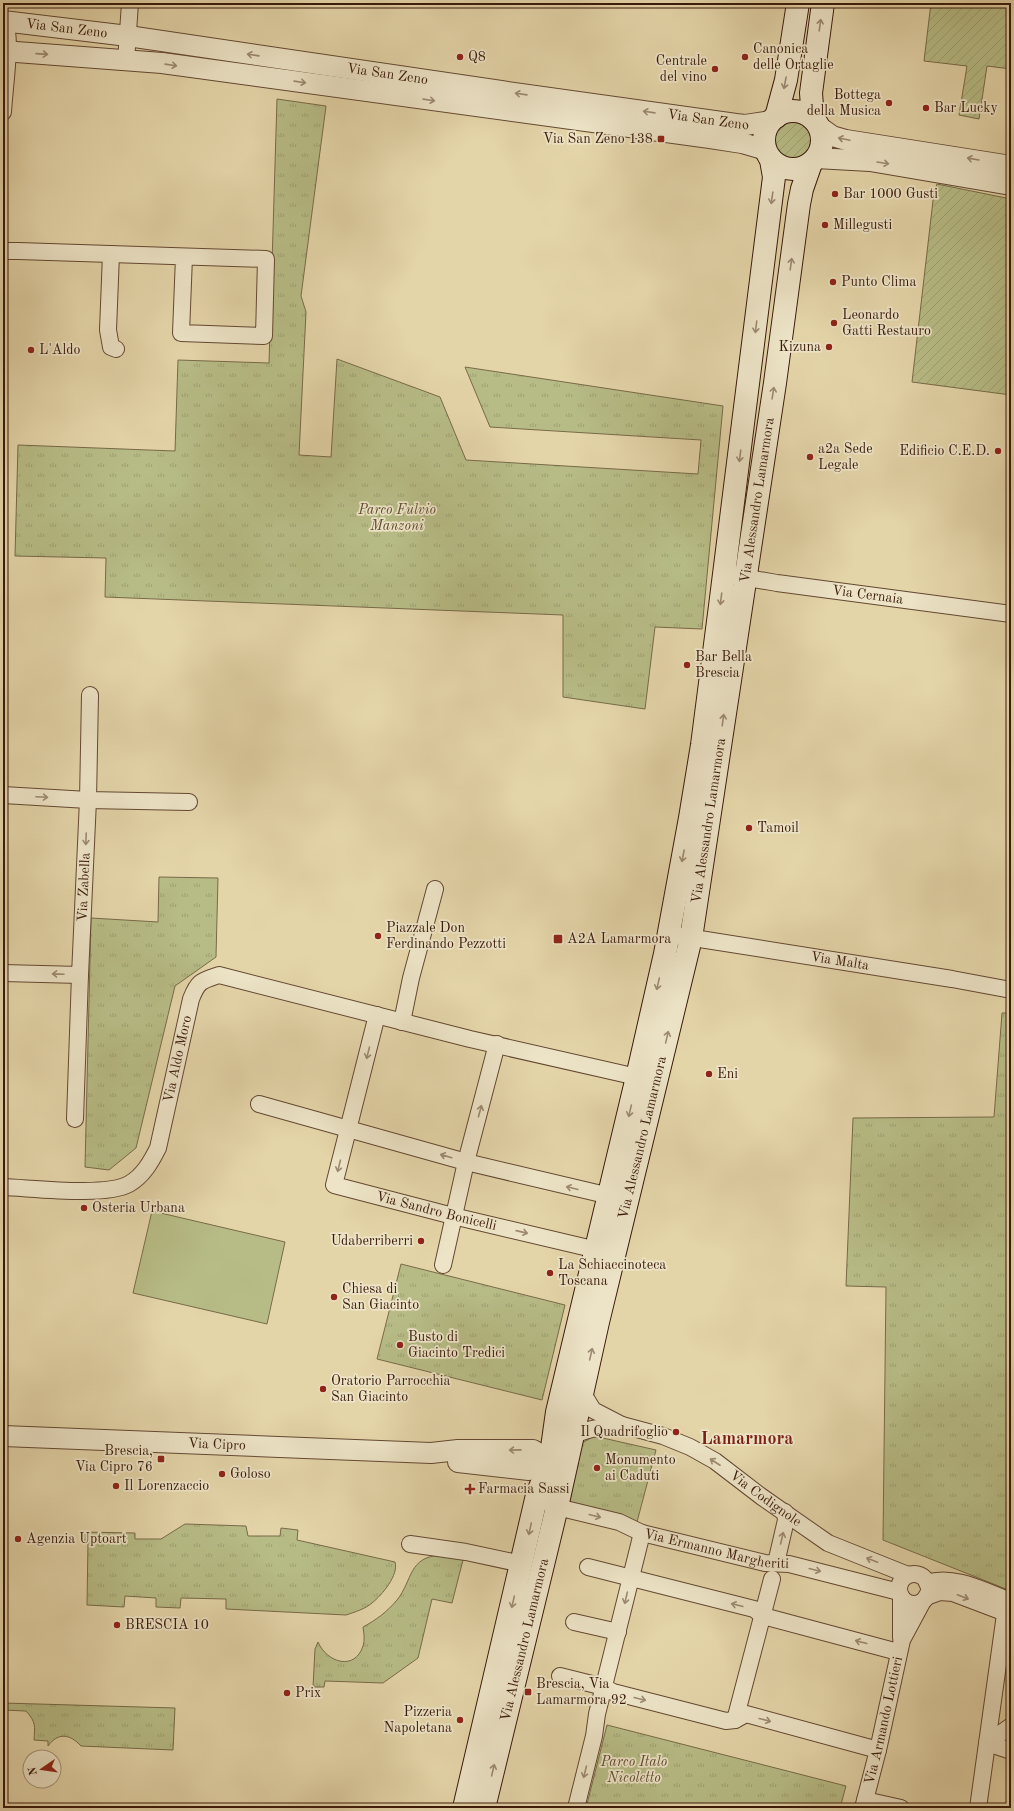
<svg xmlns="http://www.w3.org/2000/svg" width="1014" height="1811" font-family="'Old Standard TT',serif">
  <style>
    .grass { fill: url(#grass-tufts); stroke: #786a48 }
    .garden { fill: url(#garden-furrows); stroke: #786a48 }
    .pitch { fill: #b7bc86; stroke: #786a48 }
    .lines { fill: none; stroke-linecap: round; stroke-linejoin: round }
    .minor-casing { stroke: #644832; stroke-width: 18 }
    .tertiary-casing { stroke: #644832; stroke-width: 22 }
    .secondary-casing { stroke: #3a190b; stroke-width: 24 }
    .minor { stroke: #ede4c7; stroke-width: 16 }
    .tertiary { stroke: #ede4c7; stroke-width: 20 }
    .secondary { stroke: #ede4c7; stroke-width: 22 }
    .oneway { stroke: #9c8972 }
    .poi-dot { fill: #8f2418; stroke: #ede4c7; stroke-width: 1.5 }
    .labels { text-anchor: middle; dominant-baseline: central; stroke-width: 3.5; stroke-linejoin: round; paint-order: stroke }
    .street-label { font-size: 14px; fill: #3a190b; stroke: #ede4c7 }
    .poi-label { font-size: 14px; fill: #3a190b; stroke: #ede4c7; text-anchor: start }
    .park-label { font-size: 14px; font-style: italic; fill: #604a30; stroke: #ede4c7 }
    .district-label { font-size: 18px; font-weight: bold; fill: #7a1f14; stroke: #ede4c7 }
  </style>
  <defs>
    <pattern id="grass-tufts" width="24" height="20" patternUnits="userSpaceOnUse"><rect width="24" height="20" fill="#b7bc86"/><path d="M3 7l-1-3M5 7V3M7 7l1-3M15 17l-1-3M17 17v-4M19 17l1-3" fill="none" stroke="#9ea172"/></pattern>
    <pattern id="garden-furrows" width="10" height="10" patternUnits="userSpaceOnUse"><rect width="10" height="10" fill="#b7bc86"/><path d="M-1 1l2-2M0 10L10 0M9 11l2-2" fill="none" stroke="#9ea172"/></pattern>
  </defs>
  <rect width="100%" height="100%" fill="#e4d5a9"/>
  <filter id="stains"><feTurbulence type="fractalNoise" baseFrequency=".005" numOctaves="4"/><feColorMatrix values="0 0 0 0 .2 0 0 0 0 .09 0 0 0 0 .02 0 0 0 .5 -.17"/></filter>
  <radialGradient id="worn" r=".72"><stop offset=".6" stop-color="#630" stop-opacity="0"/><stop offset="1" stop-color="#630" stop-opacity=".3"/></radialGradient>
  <path class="grass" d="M277,99L326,106L301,296L306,312L299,455L331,457L337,359L440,397L466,460L698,474L701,440L490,427L465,367L723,406L702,629L655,627L645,709L563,697V615L105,597L106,558L15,556L18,445L175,451L178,360L269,363Z
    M159,877L218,878L216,957L175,986L136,1148L109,1170L85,1167L91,918L158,922Z
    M1002,1013H1011V1591L883,1540L886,1287L846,1286L853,1118L994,1117Z
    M401,1264L565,1305L542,1400L377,1359Z
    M594,1436L656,1450L637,1522L565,1505L579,1445Z
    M185,1524L246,1526L248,1536H280L281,1528L298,1530L297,1540L395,1562C399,1575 382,1595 372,1603C365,1609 355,1612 346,1615L226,1609V1599L181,1598L180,1608L156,1607V1598L125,1596L124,1607L87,1605L88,1540H81V1532L135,1533V1539H161Z
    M441,1555L463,1560L452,1603L432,1599L418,1658L383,1683L325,1681L324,1687H313L315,1649L318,1642C327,1663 355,1671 363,1646C365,1640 364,1634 363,1627C376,1620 387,1612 397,1600C413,1580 408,1557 441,1555Z
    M3,1703L175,1708L173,1750L81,1746C70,1734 58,1732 48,1746V1741L34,1740C35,1726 36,1722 26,1711L3,1710Z
    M607,1725L846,1786L840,1808H586Z"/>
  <path class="garden" d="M931,3H1011V69L987,66L979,119L959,115L967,66L924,61Z
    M774 140a20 20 0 1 1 40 0a20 20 0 1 1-40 0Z
    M937,184L1011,199V395L912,382L934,192Z"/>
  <path class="pitch" d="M152,1211L285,1242L267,1324L133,1293Z"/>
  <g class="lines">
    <g class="minor-casing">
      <g id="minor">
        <path d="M126,61L130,3"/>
        <path d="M3,112C4,90 12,41 5,22"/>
        <path d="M3,251H18L266,259L264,336L181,333L184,257"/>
        <path d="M111,254L108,330L111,347L116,349"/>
        <path id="s1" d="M736,576L777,583L1011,614"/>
        <path d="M3,795L88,800L189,802"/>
        <path id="s2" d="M668,934L952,979L1011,990"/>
        <path id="s3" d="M3,973L80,975L88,800L90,695"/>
        <path id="s4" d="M377,1015L334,1185L453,1216L597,1250"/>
        <path d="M402,1022L411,978L435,889"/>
        <path d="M259,1104L466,1162L610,1196"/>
        <path d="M75,1119L80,975"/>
        <path id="s5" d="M3,1187C32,1188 106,1197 129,1184C143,1176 151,1162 158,1148L191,999C198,981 201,981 219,975L470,1039L637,1077"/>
        <path d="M443,1265L466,1162L497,1044"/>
        <path id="s6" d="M582,1392L593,1410L622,1425L663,1436L690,1447L715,1461L762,1497L828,1543L908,1575"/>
        <path d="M567,1440C583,1428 603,1427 622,1425"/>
        <path id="s7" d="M548,1502L557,1507L619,1522L642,1533L765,1563L789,1564L899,1592"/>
        <path d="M410,1544L466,1552L522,1564"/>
        <path d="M776,1563L786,1520L785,1512"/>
        <path d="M588,1567L754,1609L763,1616L898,1652"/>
        <circle cx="914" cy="1589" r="15"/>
        <path d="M927,1583C954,1574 986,1592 1011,1601"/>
        <path d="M901,1596V1638"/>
        <path d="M926,1597L940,1592L953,1593L1011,1615"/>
        <path d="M574,1622L618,1632"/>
        <path d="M560,1676L604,1687L613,1692L726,1721L735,1720L746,1714L878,1750"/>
        <path d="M735,1720L772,1579"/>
        <path d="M1011,1726L987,1743L1011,1751"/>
        <path d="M865,1800L901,1808"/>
        <path d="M576,1808L594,1736L597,1714L642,1533"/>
        <path id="s8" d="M863,1808L878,1750L902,1640L923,1601"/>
        <path d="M978,1808L1007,1600"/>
      </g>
    </g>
    <g class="tertiary-casing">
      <g id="tertiary">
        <path id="s9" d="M3,21L128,36L501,91L736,124L745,125L771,121"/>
        <path d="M3,51L162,63L710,138L742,143L766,150"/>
        <path d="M818,126L832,136L846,140L1011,166"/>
        <path d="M816,158L870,161L1011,185"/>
        <path id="s10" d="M3,1436L431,1453L458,1450H533L563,1468"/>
        <path d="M458,1462L529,1470L550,1462"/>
      </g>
    </g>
    <g class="secondary-casing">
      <g id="secondary">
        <circle cx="793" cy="140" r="29"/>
        <path d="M776,117L786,80L798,3"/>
        <path d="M813,119L811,93L823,3"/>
        <path d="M464,1808L537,1495L550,1462L557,1412L637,1077L665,954L690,818L702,745L720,606L774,177L771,160"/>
        <path id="s11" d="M484,1808L557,1507L598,1322L691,938L775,383L799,204L802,189L811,163"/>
      </g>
    </g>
    <use href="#minor" class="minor"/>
    <use href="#tertiary" class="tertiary"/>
    <use href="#secondary" class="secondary"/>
  </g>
  <defs><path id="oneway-shaft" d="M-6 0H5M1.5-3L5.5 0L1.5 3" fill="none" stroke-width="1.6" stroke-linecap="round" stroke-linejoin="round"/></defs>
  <g class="oneway">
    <use href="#oneway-shaft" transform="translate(820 25) rotate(-82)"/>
    <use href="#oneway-shaft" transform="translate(42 54) rotate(4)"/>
    <use href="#oneway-shaft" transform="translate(253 55) rotate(-172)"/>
    <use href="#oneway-shaft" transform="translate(171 65) rotate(8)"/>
    <use href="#oneway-shaft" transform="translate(300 82) rotate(8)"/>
    <use href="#oneway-shaft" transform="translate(785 83) rotate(101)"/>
    <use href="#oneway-shaft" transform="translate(521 94) rotate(-172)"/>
    <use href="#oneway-shaft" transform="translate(429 100) rotate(8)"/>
    <use href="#oneway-shaft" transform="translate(649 112) rotate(-172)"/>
    <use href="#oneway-shaft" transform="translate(844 139) rotate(-168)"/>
    <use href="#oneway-shaft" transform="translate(973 159) rotate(-170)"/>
    <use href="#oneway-shaft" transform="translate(883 163) rotate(9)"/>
    <use href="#oneway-shaft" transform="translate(772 198) rotate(98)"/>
    <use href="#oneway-shaft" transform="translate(791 264) rotate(-82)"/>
    <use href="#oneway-shaft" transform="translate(756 327) rotate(97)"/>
    <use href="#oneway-shaft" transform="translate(773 393) rotate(-81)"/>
    <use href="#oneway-shaft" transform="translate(740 456) rotate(97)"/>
    <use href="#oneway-shaft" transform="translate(721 599) rotate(97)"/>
    <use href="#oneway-shaft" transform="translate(723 720) rotate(-82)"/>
    <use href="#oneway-shaft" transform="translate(42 797) rotate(3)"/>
    <use href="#oneway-shaft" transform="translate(86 839) rotate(92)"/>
    <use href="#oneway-shaft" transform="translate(683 856) rotate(101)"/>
    <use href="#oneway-shaft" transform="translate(58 974) rotate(-178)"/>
    <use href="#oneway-shaft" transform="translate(658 984) rotate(103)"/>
    <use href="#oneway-shaft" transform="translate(667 1037) rotate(-77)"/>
    <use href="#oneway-shaft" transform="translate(368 1053) rotate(104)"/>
    <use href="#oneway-shaft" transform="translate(480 1111) rotate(-75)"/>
    <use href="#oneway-shaft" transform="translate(630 1111) rotate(103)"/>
    <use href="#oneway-shaft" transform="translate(446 1156) rotate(-164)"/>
    <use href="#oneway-shaft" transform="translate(339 1166) rotate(104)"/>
    <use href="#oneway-shaft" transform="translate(572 1188) rotate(-166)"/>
    <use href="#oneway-shaft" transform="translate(522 1232) rotate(13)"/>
    <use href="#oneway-shaft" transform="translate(591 1354) rotate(-77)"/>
    <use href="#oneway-shaft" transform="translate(515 1450) rotate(179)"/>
    <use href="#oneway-shaft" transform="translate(715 1462) rotate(-147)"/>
    <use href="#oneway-shaft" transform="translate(595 1516) rotate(14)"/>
    <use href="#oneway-shaft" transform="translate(530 1529) rotate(102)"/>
    <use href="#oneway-shaft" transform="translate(782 1538) rotate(-77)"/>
    <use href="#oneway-shaft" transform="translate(872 1560) rotate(-159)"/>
    <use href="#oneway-shaft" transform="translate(815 1570) rotate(14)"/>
    <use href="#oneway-shaft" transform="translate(963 1597) rotate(21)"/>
    <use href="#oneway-shaft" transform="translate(626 1598) rotate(103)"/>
    <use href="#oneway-shaft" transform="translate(513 1602) rotate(103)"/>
    <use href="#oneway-shaft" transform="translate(737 1605) rotate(-166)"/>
    <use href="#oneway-shaft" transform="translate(861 1642) rotate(-165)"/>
    <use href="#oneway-shaft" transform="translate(640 1699) rotate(14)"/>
    <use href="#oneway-shaft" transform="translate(765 1720) rotate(15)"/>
    <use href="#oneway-shaft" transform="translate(493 1770) rotate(-77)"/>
    <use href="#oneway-shaft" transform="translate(585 1772) rotate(104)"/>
  </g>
  <g class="poi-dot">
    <circle cx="460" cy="57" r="4"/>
    <circle cx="745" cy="57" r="4"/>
    <circle cx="715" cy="69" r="4"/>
    <circle cx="889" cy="103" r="4"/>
    <circle cx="926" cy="108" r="4"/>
    <rect x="657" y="135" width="8" height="8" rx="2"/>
    <circle cx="835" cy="194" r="4"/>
    <circle cx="825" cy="225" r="4"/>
    <circle cx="833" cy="282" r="4"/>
    <circle cx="834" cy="323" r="4"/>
    <circle cx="829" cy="347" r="4"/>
    <circle cx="31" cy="350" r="4"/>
    <circle cx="998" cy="451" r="4"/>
    <circle cx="810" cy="457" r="4"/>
    <circle cx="687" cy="665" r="4"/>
    <circle cx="749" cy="828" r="4"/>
    <circle cx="378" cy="936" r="4"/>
    <rect x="553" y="934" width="10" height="10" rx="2"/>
    <circle cx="709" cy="1074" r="4"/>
    <circle cx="84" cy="1208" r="4"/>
    <circle cx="421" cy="1241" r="4"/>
    <circle cx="550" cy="1273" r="4"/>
    <circle cx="334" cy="1297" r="4"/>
    <circle cx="400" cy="1345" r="4"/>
    <circle cx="323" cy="1389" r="4"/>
    <circle cx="676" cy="1432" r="4"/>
    <rect x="157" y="1455" width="8" height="8" rx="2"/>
    <circle cx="597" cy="1468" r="4"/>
    <circle cx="222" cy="1474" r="4"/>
    <circle cx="116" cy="1486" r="4"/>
    <path d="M468 1483h4v4h4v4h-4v4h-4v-4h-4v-4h4z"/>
    <circle cx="18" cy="1539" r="4"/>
    <circle cx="117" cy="1625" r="4"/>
    <rect x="524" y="1688" width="8" height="8" rx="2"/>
    <circle cx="287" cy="1693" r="4"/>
    <circle cx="460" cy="1720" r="4"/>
  </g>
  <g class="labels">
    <g class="street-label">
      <text stroke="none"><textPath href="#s9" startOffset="64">Via San Zeno</textPath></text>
      <text stroke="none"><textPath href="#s9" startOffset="388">Via San Zeno</textPath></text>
      <text stroke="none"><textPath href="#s9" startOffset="712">Via San Zeno</textPath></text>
      <text stroke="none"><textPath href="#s11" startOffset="1337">Via Alessandro Lamarmora</textPath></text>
      <text stroke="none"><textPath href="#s1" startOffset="133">Via Cernaia</textPath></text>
      <text stroke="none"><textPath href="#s11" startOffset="1013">Via Alessandro Lamarmora</textPath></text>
      <text stroke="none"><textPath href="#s3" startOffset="165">Via Zabella</textPath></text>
      <text stroke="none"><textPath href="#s2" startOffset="174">Via Malta</textPath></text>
      <text stroke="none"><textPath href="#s5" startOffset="265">Via Aldo Moro</textPath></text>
      <text stroke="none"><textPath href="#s11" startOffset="689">Via Alessandro Lamarmora</textPath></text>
      <text stroke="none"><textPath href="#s4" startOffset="281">Via Sandro Bonicelli</textPath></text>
      <text stroke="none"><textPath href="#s10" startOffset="214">Via Cipro</textPath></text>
      <text stroke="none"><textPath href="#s6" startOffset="217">Via Codignole</textPath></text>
      <text stroke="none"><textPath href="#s7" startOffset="176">Via Ermanno Margheriti</textPath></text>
      <text stroke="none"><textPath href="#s11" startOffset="173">Via Alessandro Lamarmora</textPath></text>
      <text stroke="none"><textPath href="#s8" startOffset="90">Via Armando Lottieri</textPath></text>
    </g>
    <g class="poi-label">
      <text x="753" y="49">Canonica<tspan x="753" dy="16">delle Ortaglie</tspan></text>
      <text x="468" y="57">Q8</text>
      <text x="707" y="61" text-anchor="end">Centrale<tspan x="707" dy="16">del vino</tspan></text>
      <text x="881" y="95" text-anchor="end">Bottega<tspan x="881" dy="16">della Musica</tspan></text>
      <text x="934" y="108">Bar Lucky</text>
      <text x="653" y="139" text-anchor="end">Via San Zeno 138</text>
      <text x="843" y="194">Bar 1000 Gusti</text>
      <text x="833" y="225">Millegusti</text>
      <text x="841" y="282">Punto Clima</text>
      <text x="842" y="315">Leonardo<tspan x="842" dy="16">Gatti Restauro</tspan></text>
      <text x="821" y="347" text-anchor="end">Kizuna</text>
      <text x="39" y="350">L'Aldo</text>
      <text x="818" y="449">a2a Sede<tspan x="818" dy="16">Legale</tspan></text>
      <text x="990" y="451" text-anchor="end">Edificio C.E.D.</text>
      <text x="695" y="657">Bar Bella<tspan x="695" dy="16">Brescia</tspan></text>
      <text x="757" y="828">Tamoil</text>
      <text x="386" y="928">Piazzale Don<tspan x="386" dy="16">Ferdinando Pezzotti</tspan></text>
      <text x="567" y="939">A2A Lamarmora</text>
      <text x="717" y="1074">Eni</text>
      <text x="92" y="1208">Osteria Urbana</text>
      <text x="413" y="1241" text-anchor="end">Udaberriberri</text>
      <text x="558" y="1265">La Schiaccinoteca<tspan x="558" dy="16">Toscana</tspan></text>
      <text x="342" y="1289">Chiesa di<tspan x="342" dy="16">San Giacinto</tspan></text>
      <text x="408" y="1337">Busto di<tspan x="408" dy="16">Giacinto Tredici</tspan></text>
      <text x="331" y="1381">Oratorio Parrocchia<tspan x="331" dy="16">San Giacinto</tspan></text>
      <text x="668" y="1432" text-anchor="end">Il Quadrifoglio</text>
      <text x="153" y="1451" text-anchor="end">Brescia,<tspan x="153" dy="16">Via Cipro 76</tspan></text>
      <text x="605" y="1460">Monumento<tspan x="605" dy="16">ai Caduti</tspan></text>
      <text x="230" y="1474">Goloso</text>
      <text x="124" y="1486">Il Lorenzaccio</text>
      <text x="478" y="1489">Farmacia Sassi</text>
      <text x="26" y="1539">Agenzia Uptoart</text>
      <text x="125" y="1625">BRESCIA 10</text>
      <text x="536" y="1684">Brescia, Via<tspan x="536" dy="16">Lamarmora 92</tspan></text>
      <text x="295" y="1693">Prix</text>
      <text x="452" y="1712" text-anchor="end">Pizzeria<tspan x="452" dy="16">Napoletana</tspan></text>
    </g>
    <g class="park-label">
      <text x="397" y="510">Parco Fulvio<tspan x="397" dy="16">Manzoni</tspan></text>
      <text x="634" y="1762">Parco Italo<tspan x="634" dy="16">Nicoletto</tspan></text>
    </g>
    <g class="district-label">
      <text x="747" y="1439">Lamarmora</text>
    </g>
  </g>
  <rect width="1014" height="1811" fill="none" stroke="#e4d5a9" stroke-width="16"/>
  <rect x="4" y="4" width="1006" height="1803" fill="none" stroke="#3a190b" stroke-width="2"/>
  <rect x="8" y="8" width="998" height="1795" fill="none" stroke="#3a190b"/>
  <g transform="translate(42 1769) rotate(257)"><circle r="19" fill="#ede4c7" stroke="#a5937c"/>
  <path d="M0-3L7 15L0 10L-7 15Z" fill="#8f2418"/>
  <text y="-6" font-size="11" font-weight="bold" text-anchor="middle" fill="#3a190b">N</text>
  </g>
  <rect width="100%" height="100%" filter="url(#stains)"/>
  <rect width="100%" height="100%" fill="url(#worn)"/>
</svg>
